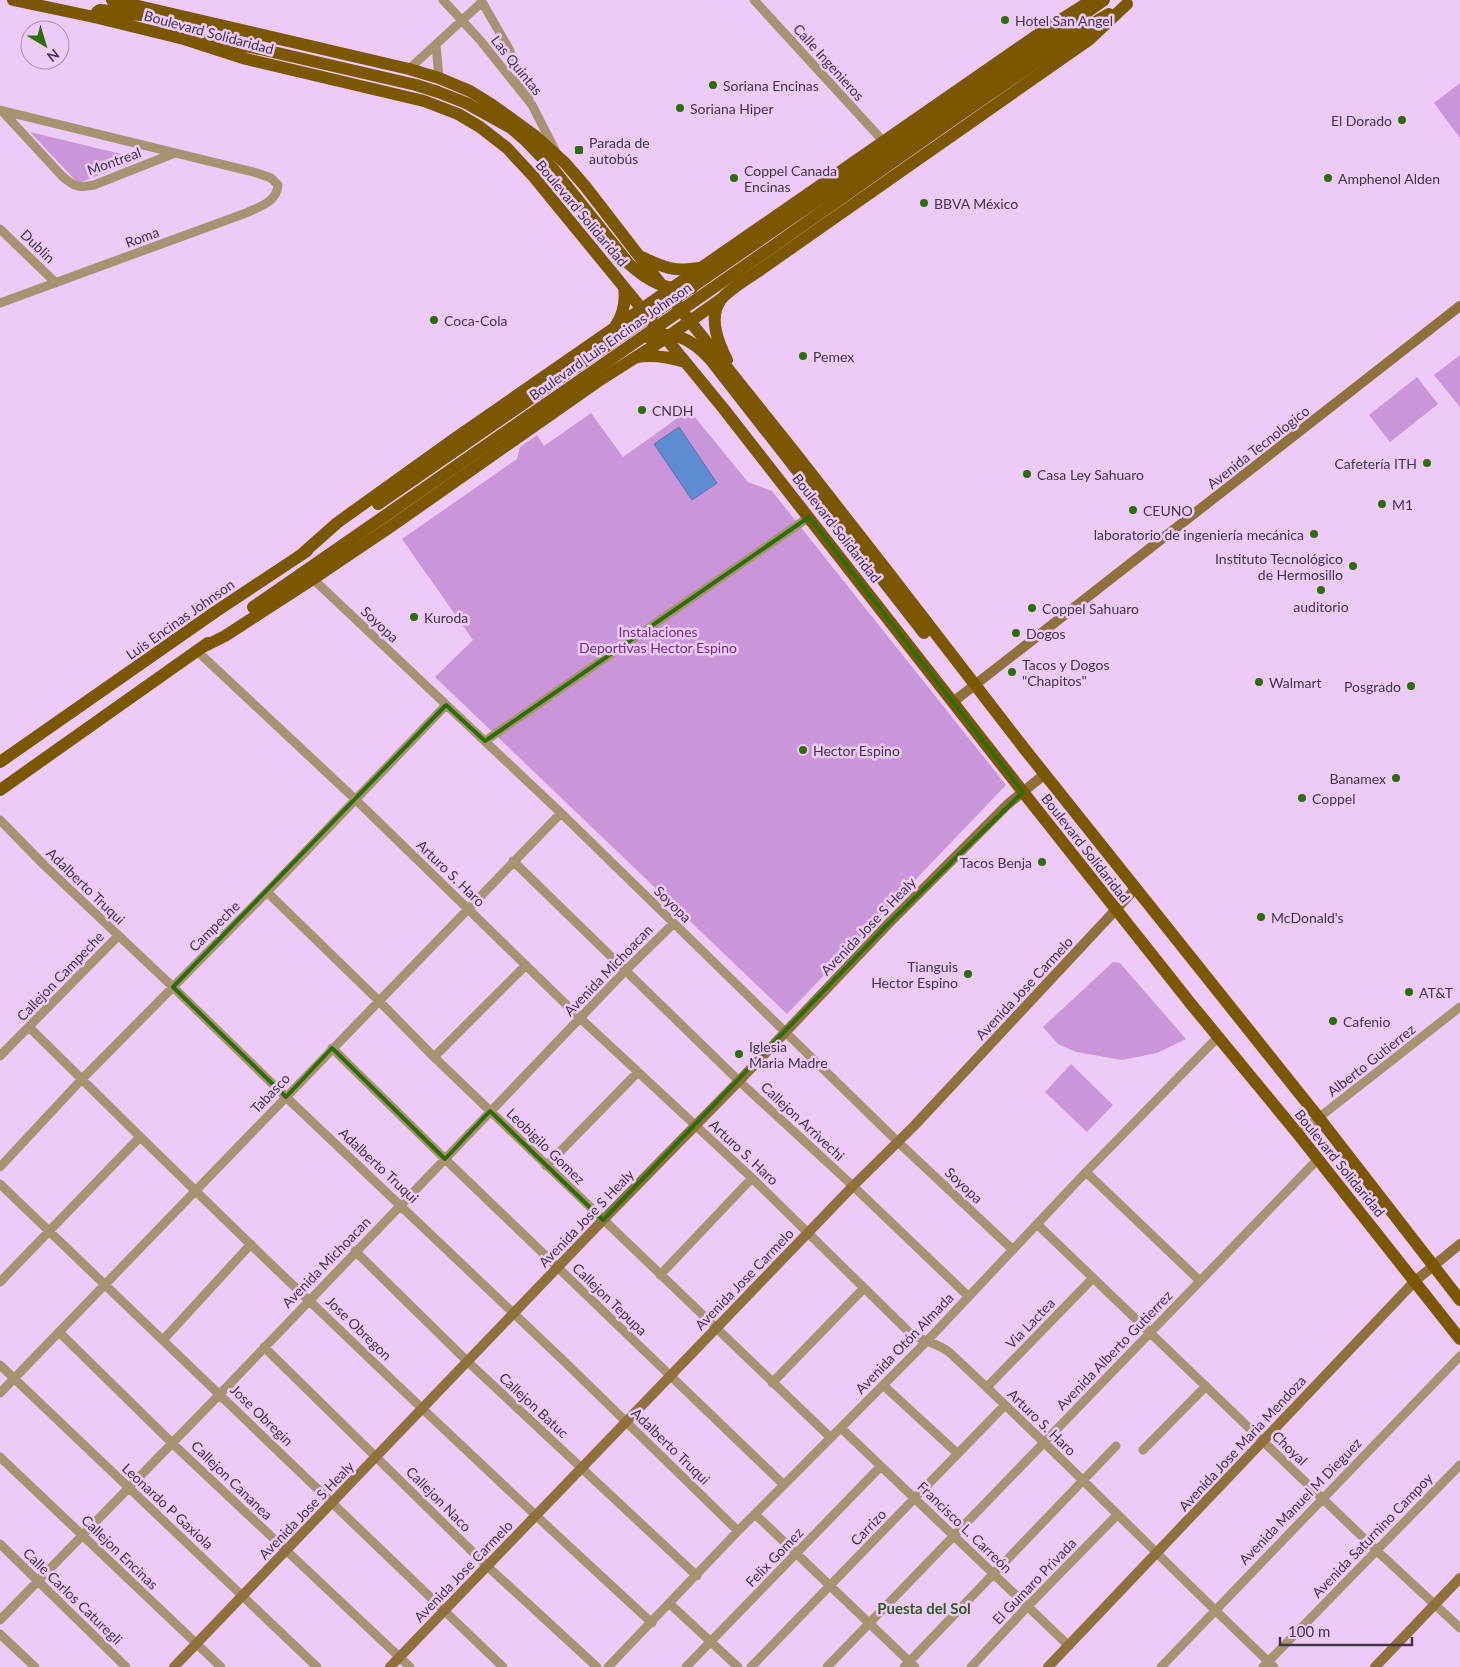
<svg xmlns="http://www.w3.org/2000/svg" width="1460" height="1667" font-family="Lato,sans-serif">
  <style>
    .green { fill: #ca95d9 }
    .water { fill: #5d8cd3; stroke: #5572a9 }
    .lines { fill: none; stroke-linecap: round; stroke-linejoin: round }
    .street { stroke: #a89271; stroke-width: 9 }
    .secondary { stroke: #90703b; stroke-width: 10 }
    .primary { stroke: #7d5700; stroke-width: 12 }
    .primary-bridge { stroke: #7d5700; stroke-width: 12 }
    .marked { fill: none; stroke: #2a6e07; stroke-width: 4; stroke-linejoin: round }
    .poi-dot { fill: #2a6e07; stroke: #eecaf9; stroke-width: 2 }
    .labels { text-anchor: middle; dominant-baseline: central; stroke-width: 5; stroke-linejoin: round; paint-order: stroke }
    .poi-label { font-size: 14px; fill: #433547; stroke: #eecaf9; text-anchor: start }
    .street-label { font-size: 14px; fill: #433547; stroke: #eecaf9 }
    .park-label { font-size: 14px; fill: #712e84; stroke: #eecaf9 }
    .neighbourhood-label { font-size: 15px; font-weight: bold; fill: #2f5a20; stroke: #eecaf9 }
  </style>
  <rect width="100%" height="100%" fill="#eecaf9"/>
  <path class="green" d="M1460,83V138L1434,103Z
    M30,132L142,159L78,183Z
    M1460,355V407L1434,375Z
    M1417,377L1438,404L1390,442L1369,415Z
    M689,410L748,482L772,491L1006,785L787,1014L435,677L473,640L402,539L517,459L520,447L537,435L544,446L591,413L623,457Z
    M1113,962L1120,963L1186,1039L1157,1053L1122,1060L1076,1052L1058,1044L1043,1027Z
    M1071,1064L1113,1105L1087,1132L1045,1092Z"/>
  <path class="water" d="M679,427L717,483L692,500L654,444Z"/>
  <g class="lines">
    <path class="street" d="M443,0L480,40L532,105L556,152
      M481,0L509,49L529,98
      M754,0L884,142
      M436,45L439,78
      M409,69L482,2
      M0,110L257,173L271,178L278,185C277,202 259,207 246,213L0,303
      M2,111L63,177C75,187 79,188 94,185L175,153
      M0,229L56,283
      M313,579L561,813L898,1142L1013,1250
      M197,651L355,799L580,1018L752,1178L910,1333C923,1342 936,1342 949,1352C1060,1455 1165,1563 1274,1667
      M485,741L809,517
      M0,820L44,865L173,987L286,1097L568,1365L738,1531
      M513,861L739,1081L853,1186L968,1296
      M267,892L379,1001L434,1057L831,1438
      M29,1027C233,1230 441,1429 652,1623
      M332,1048L445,1159L784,1485
      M0,1056L118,936
      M434,1057L526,965
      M1298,1134L1460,1007
      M546,1166L638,1072
      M0,1167L82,1079L267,892L446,705
      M1086,1172L1200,1281
      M0,1184L503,1667
      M1038,1225L1376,1550L1460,1628
      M355,1251L467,1361L697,1576
      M660,1275L752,1178
      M0,1282L140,1137
      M59,1332L172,1443L410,1667
      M163,1340L251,1244
      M264,1347L486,1565L597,1667
      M0,1365L317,1667
      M772,1383L864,1288
      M883,1385L957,1453
      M987,1387L1093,1278
      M0,1393L561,813
      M841,1428L1069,1646
      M1143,1450L1206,1386
      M0,1457L221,1667
      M755,1514L915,1667
      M0,1544L126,1667
      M670,1604L738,1667
      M0,1620L220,1394L626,970L673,924
      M0,1634L35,1667
      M608,1667L738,1531L926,1342L1086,1172L1218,1037
      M686,1667L881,1466
      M751,1667L1005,1405
      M827,1667L1317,1160
      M904,1667L1116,1446
      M971,1667L1027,1607L1117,1515
      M1161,1667L1460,1356
      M1263,1667L1460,1465"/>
    <path class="secondary" d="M953,702L1460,306
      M174,1667L603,1220L739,1081L890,922L1008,804L1045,774
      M390,1667L853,1186L914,1126L1136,888
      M1048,1667L1415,1281L1460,1244
      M1375,1667L1460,1578"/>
    <path class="primary" d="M13,0L94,17L184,39L246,59L424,101L458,114L480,127L507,148L533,176L723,408L1023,792L1191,1004L1298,1134L1460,1339
      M112,0L409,69L439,78L470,91L491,104L534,135L565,163L585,186L677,305L796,454L885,568L1023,747L1319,1118L1460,1300
      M94,17L97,12L100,10C120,12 138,17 158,14
      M204,40L224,42L260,49
      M929,123L1104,0
      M935,132L1088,26L1109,14
      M642,257C664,268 675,272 699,268
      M616,325C624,313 626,301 624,287
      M637,357C654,354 669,357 685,362
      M727,360C719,344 708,319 720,301C726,291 750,277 760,270L1090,39L1127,4
      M301,555L337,523L454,439L1046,29L1092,0
      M253,607L301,574
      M203,647L225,636L313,579L393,525L597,382L666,338L720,300
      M0,762L215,612L307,551
      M0,790L208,643"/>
    <path class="primary-bridge" d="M260,49L416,85L438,92L466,103L511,128L526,141L554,170L629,264C647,280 666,292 692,288
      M647,337C675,330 691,339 710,359L924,633
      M378,504L929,123
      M301,574L762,254L935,132"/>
  </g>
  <path class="marked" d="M809,517L1023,792L890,922L603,1220L490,1111L445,1159L332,1048L286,1097L173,987L446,705L485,741Z"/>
  <g class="poi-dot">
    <circle cx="1005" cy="20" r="5"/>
    <circle cx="713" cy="85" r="5"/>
    <circle cx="680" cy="108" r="5"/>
    <circle cx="1402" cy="120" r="5"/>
    <rect x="574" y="145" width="10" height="10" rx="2.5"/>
    <circle cx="734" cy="178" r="5"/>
    <circle cx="1328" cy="178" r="5"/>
    <circle cx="924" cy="203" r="5"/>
    <circle cx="434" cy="320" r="5"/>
    <circle cx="803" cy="356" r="5"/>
    <circle cx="642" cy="410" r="5"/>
    <circle cx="1427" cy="463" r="5"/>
    <circle cx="1027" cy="474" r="5"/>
    <circle cx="1382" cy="504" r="5"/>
    <circle cx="1133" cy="510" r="5"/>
    <circle cx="1314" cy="534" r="5"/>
    <circle cx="1353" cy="566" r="5"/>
    <circle cx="1321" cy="590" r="5"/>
    <circle cx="1032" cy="608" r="5"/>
    <circle cx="414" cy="617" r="5"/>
    <circle cx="1016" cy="633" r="5"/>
    <circle cx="1012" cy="672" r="5"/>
    <circle cx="1259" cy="682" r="5"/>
    <circle cx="1411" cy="686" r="5"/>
    <circle cx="803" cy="750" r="5"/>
    <circle cx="1396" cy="778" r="5"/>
    <circle cx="1302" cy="798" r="5"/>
    <circle cx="1042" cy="862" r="5"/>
    <circle cx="1261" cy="917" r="5"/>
    <circle cx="968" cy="974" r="5"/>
    <circle cx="1409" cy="992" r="5"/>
    <circle cx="1333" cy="1021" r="5"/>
    <circle cx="739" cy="1054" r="5"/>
  </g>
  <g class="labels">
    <g class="poi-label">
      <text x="1015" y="20">Hotel San Angel</text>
      <text x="723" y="85">Soriana Encinas</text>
      <text x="690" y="108">Soriana Hiper</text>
      <text x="1392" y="120" text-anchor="end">El Dorado</text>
      <text x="589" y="142">Parada de<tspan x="589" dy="16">autobús</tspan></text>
      <text x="744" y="170">Coppel Canada<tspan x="744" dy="16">Encinas</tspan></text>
      <text x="1338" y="178">Amphenol Alden</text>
      <text x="934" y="203">BBVA México</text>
      <text x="444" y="320">Coca-Cola</text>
      <text x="813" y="356">Pemex</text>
      <text x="652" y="410">CNDH</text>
      <text x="1417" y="463" text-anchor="end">Cafetería ITH</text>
      <text x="1037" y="474">Casa Ley Sahuaro</text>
      <text x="1392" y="504">M1</text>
      <text x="1143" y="510">CEUNO</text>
      <text x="1304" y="534" text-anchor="end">laboratorio de ingeniería mecánica</text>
      <text x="1343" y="558" text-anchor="end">Instituto Tecnológico<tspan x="1343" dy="16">de Hermosillo</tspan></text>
      <text x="1321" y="606" text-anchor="middle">auditorio</text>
      <text x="1042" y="608">Coppel Sahuaro</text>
      <text x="424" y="617">Kuroda</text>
      <text x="1026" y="633">Dogos</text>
      <text x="1022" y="664">Tacos y Dogos<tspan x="1022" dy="16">"Chapitos"</tspan></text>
      <text x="1269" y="682">Walmart</text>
      <text x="1401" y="686" text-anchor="end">Posgrado</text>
      <text x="813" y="750">Hector Espino</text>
      <text x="1386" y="778" text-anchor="end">Banamex</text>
      <text x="1312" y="798">Coppel</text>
      <text x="1032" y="862" text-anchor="end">Tacos Benja</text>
      <text x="1271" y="917">McDonald's</text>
      <text x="958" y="966" text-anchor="end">Tianguis<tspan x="958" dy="16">Hector Espino</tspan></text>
      <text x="1419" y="992">AT&amp;T</text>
      <text x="1343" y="1021">Cafenio</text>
      <text x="749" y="1046">Iglesia<tspan x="749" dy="16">Maria Madre</tspan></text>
    </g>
    <g class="street-label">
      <text transform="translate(209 32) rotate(15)">Boulevard Solidaridad</text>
      <text transform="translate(829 62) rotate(48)">Calle Ingenieros</text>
      <text transform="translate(517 65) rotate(51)">Las Quintas</text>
      <text transform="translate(114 161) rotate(-20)">Montreal</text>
      <text transform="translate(582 213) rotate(50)">Boulevard Solidaridad</text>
      <text transform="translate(142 237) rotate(-20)">Roma</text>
      <text transform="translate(38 246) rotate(44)">Dublin</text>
      <text transform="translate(610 341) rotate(-35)">Boulevard Luis Encinas Johnson</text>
      <text transform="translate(1258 447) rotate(-38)">Avenida Tecnologico</text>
      <text transform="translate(837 528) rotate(52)">Boulevard Solidaridad</text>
      <text transform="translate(180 619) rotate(-35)">Luis Encinas Johnson</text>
      <text transform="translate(380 624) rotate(43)">Soyopa</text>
      <text transform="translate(1086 848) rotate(52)">Boulevard Solidaridad</text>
      <text transform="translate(451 873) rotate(44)">Arturo S. Haro</text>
      <text transform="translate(86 886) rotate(44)">Adalberto Truqui</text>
      <text transform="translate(673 904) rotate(44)">Soyopa</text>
      <text transform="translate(214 926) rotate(-45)">Campeche</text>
      <text transform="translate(868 926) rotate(-46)">Avenida Jose S Healy</text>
      <text transform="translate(608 970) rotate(-46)">Avenida Michoacan</text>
      <text transform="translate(60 976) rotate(-46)">Callejon Campeche</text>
      <text transform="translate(1024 988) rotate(-47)">Avenida Jose Carmelo</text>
      <text transform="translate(1371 1060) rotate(-38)">Alberto Gutierrez</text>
      <text transform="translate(270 1093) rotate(-46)">Tabasco</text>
      <text transform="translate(803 1121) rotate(43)">Callejon Arrivechi</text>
      <text transform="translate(546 1146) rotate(44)">Leobigilo Gomez</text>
      <text transform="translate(744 1152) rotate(43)">Arturo S. Haro</text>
      <text transform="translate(1340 1163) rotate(51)">Boulevard Solidaridad</text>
      <text transform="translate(379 1165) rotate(43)">Adalberto Truqui</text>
      <text transform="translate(964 1185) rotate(43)">Soyopa</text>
      <text transform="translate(586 1218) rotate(-46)">Avenida Jose S Healy</text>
      <text transform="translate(326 1262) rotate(-46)">Avenida Michoacan</text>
      <text transform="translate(744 1279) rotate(-46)">Avenida Jose Carmelo</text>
      <text transform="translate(610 1299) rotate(44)">Callejon Tepupa</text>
      <text transform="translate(1030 1323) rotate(-46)">Via Lactea</text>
      <text transform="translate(359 1328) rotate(44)">Jose Obregon</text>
      <text transform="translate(904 1343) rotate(-46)">Avenida Otón Almada</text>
      <text transform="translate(1114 1350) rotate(-46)">Avenida Alberto Gutierrez</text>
      <text transform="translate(534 1405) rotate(43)">Callejon Batuc</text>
      <text transform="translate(262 1415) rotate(44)">Jose Obregin</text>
      <text transform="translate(1042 1422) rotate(44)">Arturo S. Haro</text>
      <text transform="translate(1242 1443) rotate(-47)">Avenida Jose Maria Mendoza</text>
      <text transform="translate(671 1446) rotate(44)">Adalberto Truqui</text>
      <text transform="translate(1290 1448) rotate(44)">Choyal</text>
      <text transform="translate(232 1480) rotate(44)">Callejon Cananea</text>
      <text transform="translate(439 1499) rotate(45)">Callejon Naco</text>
      <text transform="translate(1300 1501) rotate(-46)">Avenida Manuel M Dieguez</text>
      <text transform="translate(168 1506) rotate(43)">Leonardo P Gaxiola</text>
      <text transform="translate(306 1510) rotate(-46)">Avenida Jose S Healy</text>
      <text transform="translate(868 1527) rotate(-46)">Carrizo</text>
      <text transform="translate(965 1527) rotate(44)">Francisco L. Carreón</text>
      <text transform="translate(1372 1535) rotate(-46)">Avenida Saturnino Campoy</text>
      <text transform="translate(120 1552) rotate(44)">Callejon Encinas</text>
      <text transform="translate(774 1557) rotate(-46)">Felix Gomez</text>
      <text transform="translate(463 1571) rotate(-46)">Avenida Jose Carmelo</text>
      <text transform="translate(1034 1581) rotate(-46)">El Gumaro Privada</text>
      <text transform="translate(73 1596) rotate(44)">Calle Carlos Caturegli</text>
    </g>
    <g class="park-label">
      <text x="658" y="631">Instalaciones<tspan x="658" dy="16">Deportivas Hector Espino</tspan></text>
    </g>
    <g class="neighbourhood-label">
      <text x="924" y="1608">Puesta del Sol</text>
    </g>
  </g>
  <g transform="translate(45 45) rotate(142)"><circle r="24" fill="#eecaf9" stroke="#aa8eb2"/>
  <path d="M0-4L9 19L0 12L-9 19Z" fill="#2a6e07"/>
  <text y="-8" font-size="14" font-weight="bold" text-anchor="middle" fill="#433547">N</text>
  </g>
  <path d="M1280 1637v8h132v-8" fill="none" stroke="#433547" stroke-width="2.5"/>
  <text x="1288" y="1637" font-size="15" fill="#433547" stroke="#eecaf9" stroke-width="4" paint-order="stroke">100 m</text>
</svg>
